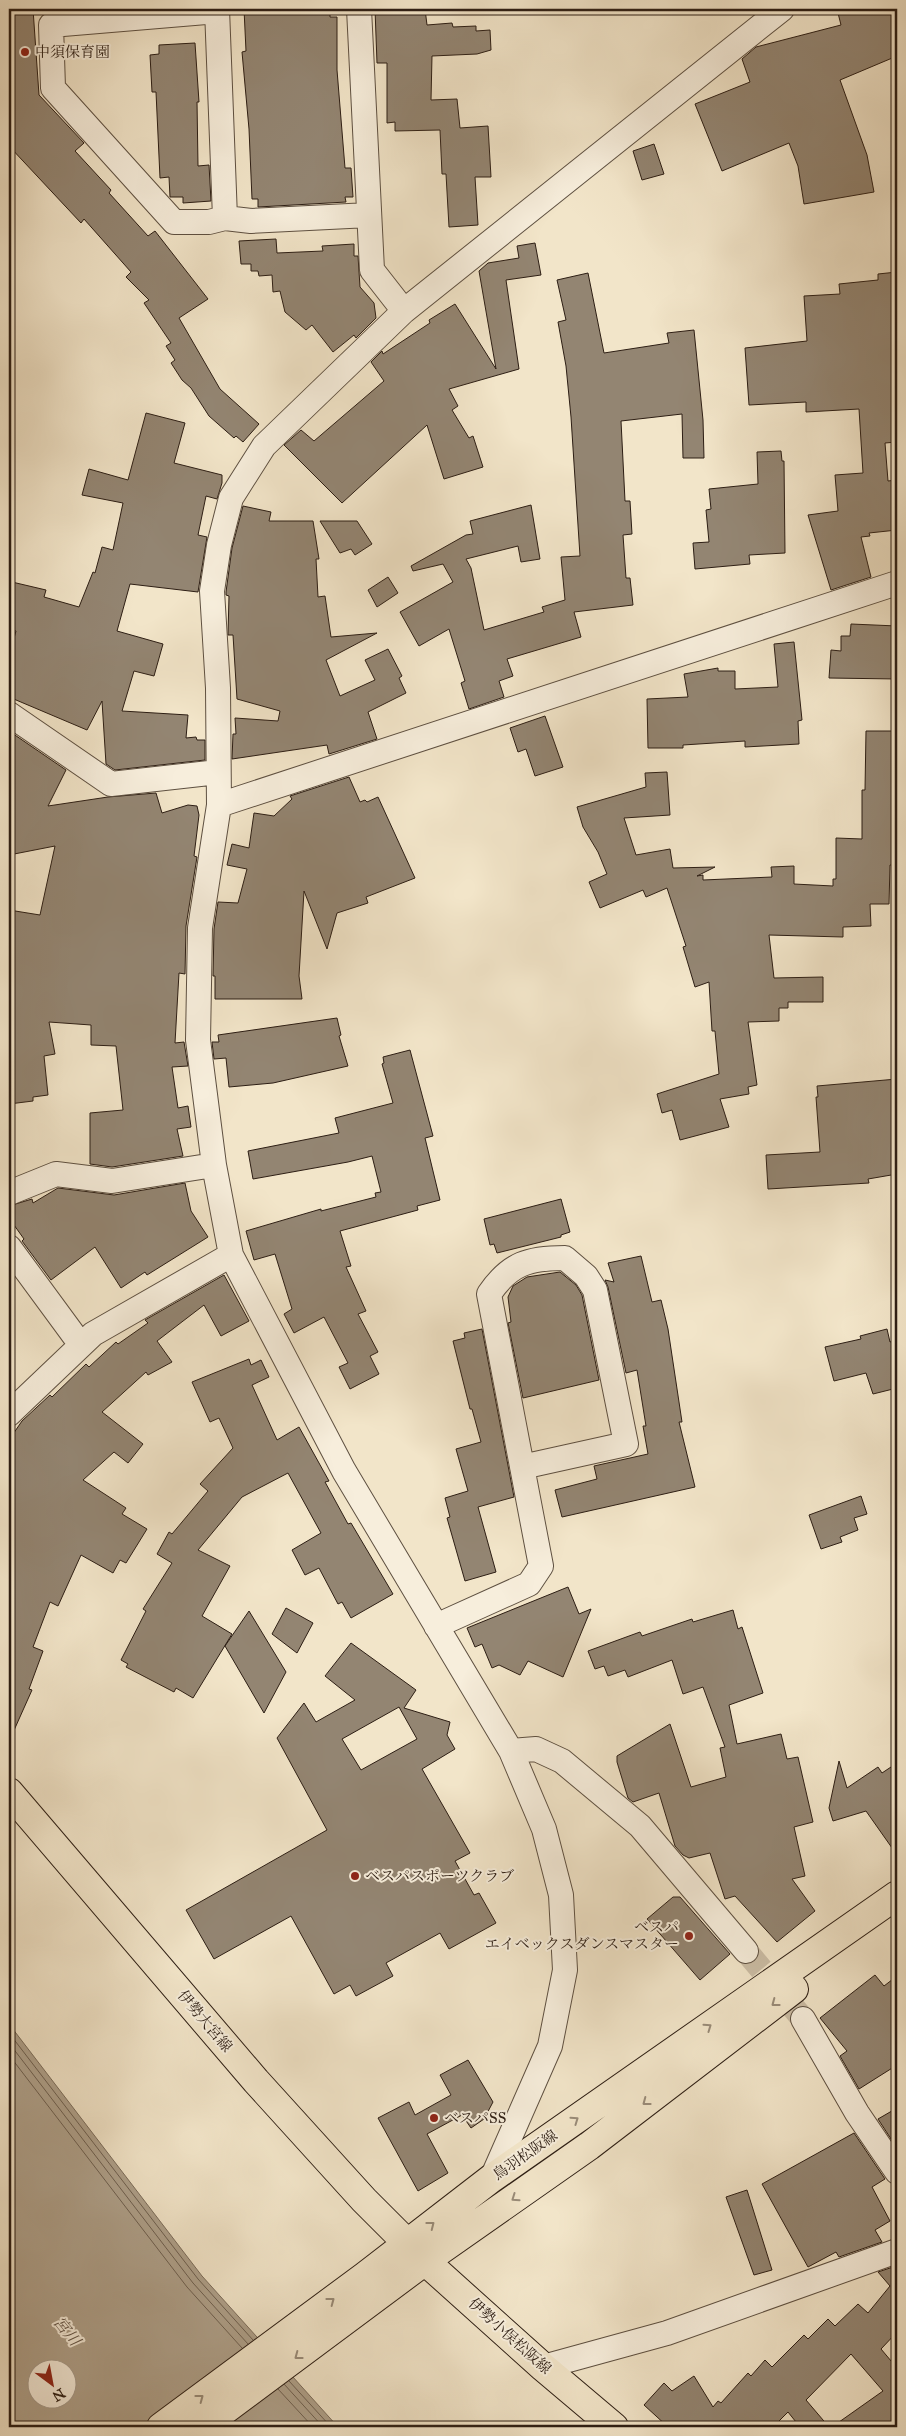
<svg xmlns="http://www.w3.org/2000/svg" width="906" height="2436" font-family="'IM FELL Great Primer','Noto Serif JP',serif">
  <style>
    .water { fill: #afa18b; stroke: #7b6d5b; fill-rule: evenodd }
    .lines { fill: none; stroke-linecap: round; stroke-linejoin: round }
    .shore { stroke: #6e6050; stroke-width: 1 }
    .building { fill: #938572; stroke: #2d1e14; fill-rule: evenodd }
    .minor-tunnel { stroke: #cbbda5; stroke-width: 24; stroke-dasharray: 24 12; stroke-linecap: butt }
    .minor-casing { stroke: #5e5041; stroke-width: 26 }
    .major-casing { stroke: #2d1e14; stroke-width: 30 }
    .minor { stroke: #f7eedc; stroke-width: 24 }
    .major { stroke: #f2e5c9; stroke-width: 28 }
    .oneway { stroke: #998b78 }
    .poi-dot { fill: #8f2418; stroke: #f7eedc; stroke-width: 2 }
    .labels { text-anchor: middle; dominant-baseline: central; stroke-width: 4; stroke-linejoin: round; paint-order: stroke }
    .poi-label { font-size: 15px; fill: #2d1e14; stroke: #f7eedc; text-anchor: start }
    .street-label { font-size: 15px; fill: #2d1e14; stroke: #f7eedc }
    .water-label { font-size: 16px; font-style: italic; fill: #615244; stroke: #f7eedc }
  </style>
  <rect width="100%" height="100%" fill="#f2e5c9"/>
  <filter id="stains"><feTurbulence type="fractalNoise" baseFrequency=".004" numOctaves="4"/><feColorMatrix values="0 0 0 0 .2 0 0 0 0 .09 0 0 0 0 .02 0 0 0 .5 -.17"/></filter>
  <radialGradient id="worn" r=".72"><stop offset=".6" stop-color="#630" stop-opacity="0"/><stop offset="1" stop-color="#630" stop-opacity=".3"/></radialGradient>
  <path class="water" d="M9,2024L202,2276L338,2427H9ZM38,2368H68V2398H38Z"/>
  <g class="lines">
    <path class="shore" d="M9,2033L198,2279L253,2340
      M9,2043L193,2283L248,2344
      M9,2055L187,2287L242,2348
      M289,2381L331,2427
      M284,2384L323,2427
      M278,2389L313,2427"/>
  </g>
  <path class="building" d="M9,9H33L39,95L84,143L75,151L111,190L109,193L148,236L155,231L208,299L179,318L220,389L259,424L243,442L236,436L234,438L209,416L191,388L182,380L171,363L175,360L166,346L171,343L144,303L149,300L126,277L131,272L84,219L81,223L9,146Z
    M244,9H330V17H337V70L345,168H351L353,197H345L346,202L258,207V199H252L249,129L242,52L246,51Z
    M375,9H425L427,25L452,23L453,27L476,26V31L490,30L491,50L477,54L432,56L431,100L457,99L460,128L488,126L491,177H475L478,225L449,227L446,174H442L440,130L395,131V122L387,123V63H377Z
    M837,9H897V56L840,80L867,155L874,192L804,204L798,166L789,143L722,171L695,104L750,82L742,59L756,47L841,25Z
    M195,43L199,102H197L198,166L209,165L211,201L183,203V197H170L169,177L160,178L156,92H152L150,55L159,54V45Z
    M654,144L664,174L642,180L633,151Z
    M276,239L277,253L323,251L322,246L354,244V256H358L360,287L374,303L376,318L356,338L354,335L333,352L312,325L306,330L285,312L280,291L273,292L272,275L259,276L258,271H251V264H241L239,241Z
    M535,243L541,275L506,280L519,369L449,389L458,406L452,410L469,438L473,436L483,467L444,479L427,425L342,503L284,445L301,430L314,441L384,381L371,362L382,351L383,354L430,323L429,320L455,304L496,369L479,271L488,263L519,258L517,246Z
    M897,272V442L885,443L888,481L897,480V530L869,533L870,536L861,537L871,577L831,590L808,515L838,511L835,475L863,473L859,409L806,412V402L749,405L745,348L807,341L804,296L840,294L839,284L878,280V274Z
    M588,273L604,353L669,343L667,333L694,330L703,420L704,458H683L682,414L621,421L625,501H630L632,534L623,535L626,578H630L633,605L574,612L581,637L507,659L513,676L499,681L504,697L469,709L461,683L465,681L449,629L419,646L400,612L453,582L443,564L413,571L411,566L466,535L473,534L470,521L531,505L540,559L521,562L518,546L466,559L471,568L484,630L544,612L542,607L565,600L561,557L580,556L571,417L566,366L558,322L566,320L557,280Z
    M146,413L185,423L174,463L222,475V483L217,499L206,496L198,535L207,537L198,592L130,584L117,631L163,644L154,676L134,671L122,711L188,715L186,738L196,737L197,740H205V760L115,770L106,764L102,701L87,730L9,697V656L16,631L9,629V598L12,582L46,590L44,597L79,607L93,572L95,573L102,547L113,550L123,503L82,495L89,469L128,480Z
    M781,451L782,461H784L785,553L749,555L750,564L695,569L693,543L709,542L706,510L711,509L709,489L758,484L757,452Z
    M243,506L271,512L269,521H313L319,559H316L318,597L325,596L331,637L377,633L326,660L340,696L375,680L365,660L388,649L402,676L399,678L406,693L368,712L377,739L329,754L327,745L232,759L233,734H236L235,718L278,721L280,711L237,699L233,635H228L229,596L226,595V592L232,548Z
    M320,521H357L372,544L355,555L351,549L340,553Z
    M388,577L398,593L377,607L368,590Z
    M851,624L897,626V679L829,678L831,650L841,651V636H850Z
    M794,642L802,720L798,721L799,744L745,747V741L683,745V748H648L647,699L688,697L684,674L718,668V671H735V689L778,687L774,644Z
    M545,716L563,767L535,776L526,749L518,752L510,728Z
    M9,731L66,770L48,806L108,797L156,793L162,813L188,805L197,806L199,815L194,856L197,857L186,926L185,974L179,973L175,1043L184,1042L188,1066L172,1067L178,1108L188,1106L191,1127L177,1129L183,1156L112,1167L90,1164V1113L123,1110L116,1046L91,1045V1025L49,1022L55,1054L44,1056L48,1095L33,1097V1101L9,1104V910L40,915L55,846L9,855Z
    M866,731H897V865H890L889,904H870L871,926L843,927V937L769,935L774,978L823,977V1002H788V1008H779V1021L748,1022L757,1085L748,1087L749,1094L720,1099L729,1127L680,1140L672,1110L662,1113L657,1094L719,1074L715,1031H712L709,982L695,987L683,947L686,946L667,888L646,897L643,890L600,908L589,882L607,874L598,852L583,827L577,807L646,787L645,773L667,772L670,815L624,818L636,855L670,849L673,868L715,867L697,876L703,875V880L772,877L771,867L794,866V884L833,886V879H836V838L862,839V790H865Z
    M349,777L360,802L365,800L367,802L378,797L415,878L366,897L368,903L337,913L327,949L304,891L299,976L302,999H215V976H213L214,929L218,902L238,903L247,869L227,865L232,844L249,848L254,813L274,816L292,799L290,796Z
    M337,1018L341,1035L339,1036L348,1066L273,1083L229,1087L226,1058L214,1059L212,1042H219L218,1035Z
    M410,1050L433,1136L425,1138L440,1200L417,1206L418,1210L340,1231L351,1266L346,1267L366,1311L358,1314L378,1352L370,1356L379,1374L350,1389L339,1367L348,1363L324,1317L294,1333L284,1314L292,1309L275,1254L254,1260L246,1231L321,1209V1211L376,1197L375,1193L381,1192L372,1156L348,1162L253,1179L248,1151L339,1133L335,1118L393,1103L382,1064L384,1063L383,1057Z
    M897,1079V1174L868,1179L869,1183L768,1189L766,1155L820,1152L816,1097H818L817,1086Z
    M185,1183L191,1211L208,1237L147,1275L145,1272L121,1288L95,1247L51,1280L22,1241L24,1239L9,1218V1206L32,1199L33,1203L58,1188L114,1195Z
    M561,1199L570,1232L561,1235V1237L497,1253L494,1244L490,1245L484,1219Z
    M641,1256L652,1302L661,1300L668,1329L682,1422H679L695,1487L562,1517L555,1490L597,1479L594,1466L648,1454L643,1426H646L637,1370L626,1373L608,1287L605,1280L614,1282L608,1263Z
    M560,1272L576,1285L582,1295L599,1380L523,1398L508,1323L511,1322L508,1297L513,1286L527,1277Z
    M224,1275L249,1321L221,1336L204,1305L157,1341L172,1362L148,1375L146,1372L102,1412L143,1444L128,1463L114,1452L83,1480L126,1508L122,1514L147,1529L126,1563L120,1560L113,1573L81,1555L58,1606L50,1602L33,1647L43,1651L29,1689L32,1690L11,1737H9V1440L22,1421L50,1395L52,1397L86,1364L89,1367L116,1342L118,1344L148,1323L145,1320Z
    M482,1329L514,1497L478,1507L496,1572L465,1581L447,1518L450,1517L445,1498L468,1491L456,1449L481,1442L472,1409H470L453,1341L465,1338L464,1333Z
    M887,1329L890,1342L897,1340V1388L873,1394L866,1373L834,1381L825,1347L861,1339L860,1336Z
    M249,1359L251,1365L261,1360L269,1377L252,1385L277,1440L299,1427L329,1481L325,1482L348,1524L351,1523L393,1594L351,1618L342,1602L338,1604L319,1568L305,1575L292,1550L321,1533L288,1473L242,1497L198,1550L230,1566L202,1616L232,1634L193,1698L176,1688L174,1692L126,1667L128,1664L121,1660L146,1611L143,1609L172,1563L157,1554L169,1532L172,1534L208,1491L200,1484L233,1448L219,1418L210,1422L192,1382Z
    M861,1496L867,1514L854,1518L858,1530L840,1537L842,1542L821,1549L809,1515Z
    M568,1587L579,1614L591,1609L563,1677L528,1661L520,1675L499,1665L492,1668L482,1644L475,1647L467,1628Z
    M286,1608L313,1623L297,1653L272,1634Z
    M733,1610L738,1629L742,1627L763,1693L729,1705L737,1744L781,1734L787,1759L798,1757L813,1822L794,1827L805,1876L792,1879L815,1911L777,1942L735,1896L725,1899L710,1853L689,1858L683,1855L675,1846L659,1793L633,1802L628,1798L617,1762V1756L670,1724L691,1787L726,1777L720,1748L725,1747L703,1687L683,1694L672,1660L628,1677L625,1670L608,1676L604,1666L595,1669L588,1651L640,1632L642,1636L692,1619L693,1622Z
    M249,1611L286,1672L264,1713L225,1646Z
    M351,1643L416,1690L404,1708L450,1722L447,1735L455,1749L422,1769L470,1853L455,1861L474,1895L479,1893L496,1923L449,1949L440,1933L386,1963L393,1976L356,1996L350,1985L334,1994L291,1916L214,1959L186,1910L327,1830L277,1738L304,1703L316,1722L355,1700L325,1676ZM399,1707L417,1739L361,1770L342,1739Z
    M839,1761L847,1788L878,1767L882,1773L897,1763V1855L866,1811L833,1821L829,1808Z
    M673,1897H680L730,1954L700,1980L647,1919Z
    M875,1975L884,1986L897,1976V2065L859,2089L840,2056L847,2051L820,2018Z
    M468,2060L493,2102L484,2119L471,2128L462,2115L427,2134L448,2173L418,2191L378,2118L409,2102L415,2115L451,2095L440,2075Z
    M897,2108V2140L893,2142L878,2119Z
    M854,2133L885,2179L872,2187L890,2221L875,2230L882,2242L839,2257L836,2252L808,2267L762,2184Z
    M747,2190L772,2270L754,2275L726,2197Z
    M896,2266L897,2332L881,2349L897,2368V2421L888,2427H832L883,2391L851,2354L806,2400L829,2427H800L788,2412L773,2427H668L644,2405L664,2383L672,2391L694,2376L713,2407L718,2401L721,2403L748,2373L751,2376L765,2360L772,2367L804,2335L808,2339L828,2319L835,2326L858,2304L868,2313L890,2286L878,2272Z"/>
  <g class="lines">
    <path class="minor-tunnel" d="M746,1951L803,2019"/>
    <g class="minor-casing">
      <path id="minor" d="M217,9L225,218
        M359,9L372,270L404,311
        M218,11L51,25L53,88L174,222H209L225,218L251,221L369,215
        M9,714L111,784L218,772
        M219,805L897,583
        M9,1193L56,1174L112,1181L214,1165
        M9,1247L81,1345
        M9,1414L93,1334L231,1255
        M436,1626L529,1584L541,1566L489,1294C510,1263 529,1258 565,1258L586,1276L595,1290L626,1444L522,1467
        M511,1751L536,1749L562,1761L640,1826L746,1951
        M803,2019L857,2113L897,2172
        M492,2178L550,2046L565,1970L561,1895L544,1829L511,1751L344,1471L231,1255L214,1165L198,1040L200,928L219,805L218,688L212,591L219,545L231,498L264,446L404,311L782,9
        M543,2367L667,2333L897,2251"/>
    </g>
    <g class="major-casing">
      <path id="major" d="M9,1792L256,2081L364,2200L425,2261L543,2367L614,2427
        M161,2427L365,2276L492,2178L897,1895
        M202,2427L425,2261L589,2146L794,1989"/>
    </g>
    <use href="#minor" class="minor"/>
    <use href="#major" class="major"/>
  </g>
  <defs><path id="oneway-chevron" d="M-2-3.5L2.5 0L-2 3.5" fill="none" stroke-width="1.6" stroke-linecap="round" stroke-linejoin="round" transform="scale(1.25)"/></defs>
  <g class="oneway">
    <use href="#oneway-chevron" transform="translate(775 2003) rotate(143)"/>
    <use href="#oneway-chevron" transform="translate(708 2027) rotate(-35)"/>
    <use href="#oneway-chevron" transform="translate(646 2102) rotate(143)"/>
    <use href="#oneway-chevron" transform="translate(575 2120) rotate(-35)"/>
    <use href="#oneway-chevron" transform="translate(515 2198) rotate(145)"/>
    <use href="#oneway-chevron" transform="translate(431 2225) rotate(-38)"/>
    <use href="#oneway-chevron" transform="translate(331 2301) rotate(-37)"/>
    <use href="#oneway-chevron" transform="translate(298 2356) rotate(143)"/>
    <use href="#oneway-chevron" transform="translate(200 2398) rotate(-37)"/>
  </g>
  <g class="poi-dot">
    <circle cx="25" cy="52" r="5"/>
    <circle cx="355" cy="1876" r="5"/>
    <circle cx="689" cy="1936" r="5"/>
    <circle cx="434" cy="2118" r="5"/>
  </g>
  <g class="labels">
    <g class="poi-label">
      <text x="35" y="52">中須保育園</text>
      <text x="365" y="1876">ベスパスポーツクラブ</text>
      <text x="679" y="1927" text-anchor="end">ベスパ<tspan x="679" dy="17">エイベックスダンスマスター</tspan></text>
      <text x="444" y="2118">ベスパSS</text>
    </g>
    <g class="street-label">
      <text transform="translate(205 2021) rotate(50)">伊勢大宮線</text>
      <text transform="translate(525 2155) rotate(-35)">鳥羽松阪線</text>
      <text transform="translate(510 2336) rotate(42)">伊勢小俣松阪線</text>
    </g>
    <g class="water-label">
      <text transform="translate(67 2331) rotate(51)">宮川</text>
    </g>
  </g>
  <rect width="906" height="2436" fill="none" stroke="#f2e5c9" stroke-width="30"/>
  <rect x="10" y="10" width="886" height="2416" fill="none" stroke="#2d1e14" stroke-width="2.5"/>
  <rect x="15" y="15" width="876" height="2406" fill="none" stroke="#2d1e14"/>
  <g transform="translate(52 2384) rotate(148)"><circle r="24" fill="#f7eedc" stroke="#a69b8c"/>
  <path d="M0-4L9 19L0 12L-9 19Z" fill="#8f2418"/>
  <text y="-8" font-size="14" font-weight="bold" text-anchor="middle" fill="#2d1e14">N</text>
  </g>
  <rect width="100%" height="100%" filter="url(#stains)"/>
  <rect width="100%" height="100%" fill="url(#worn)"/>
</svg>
